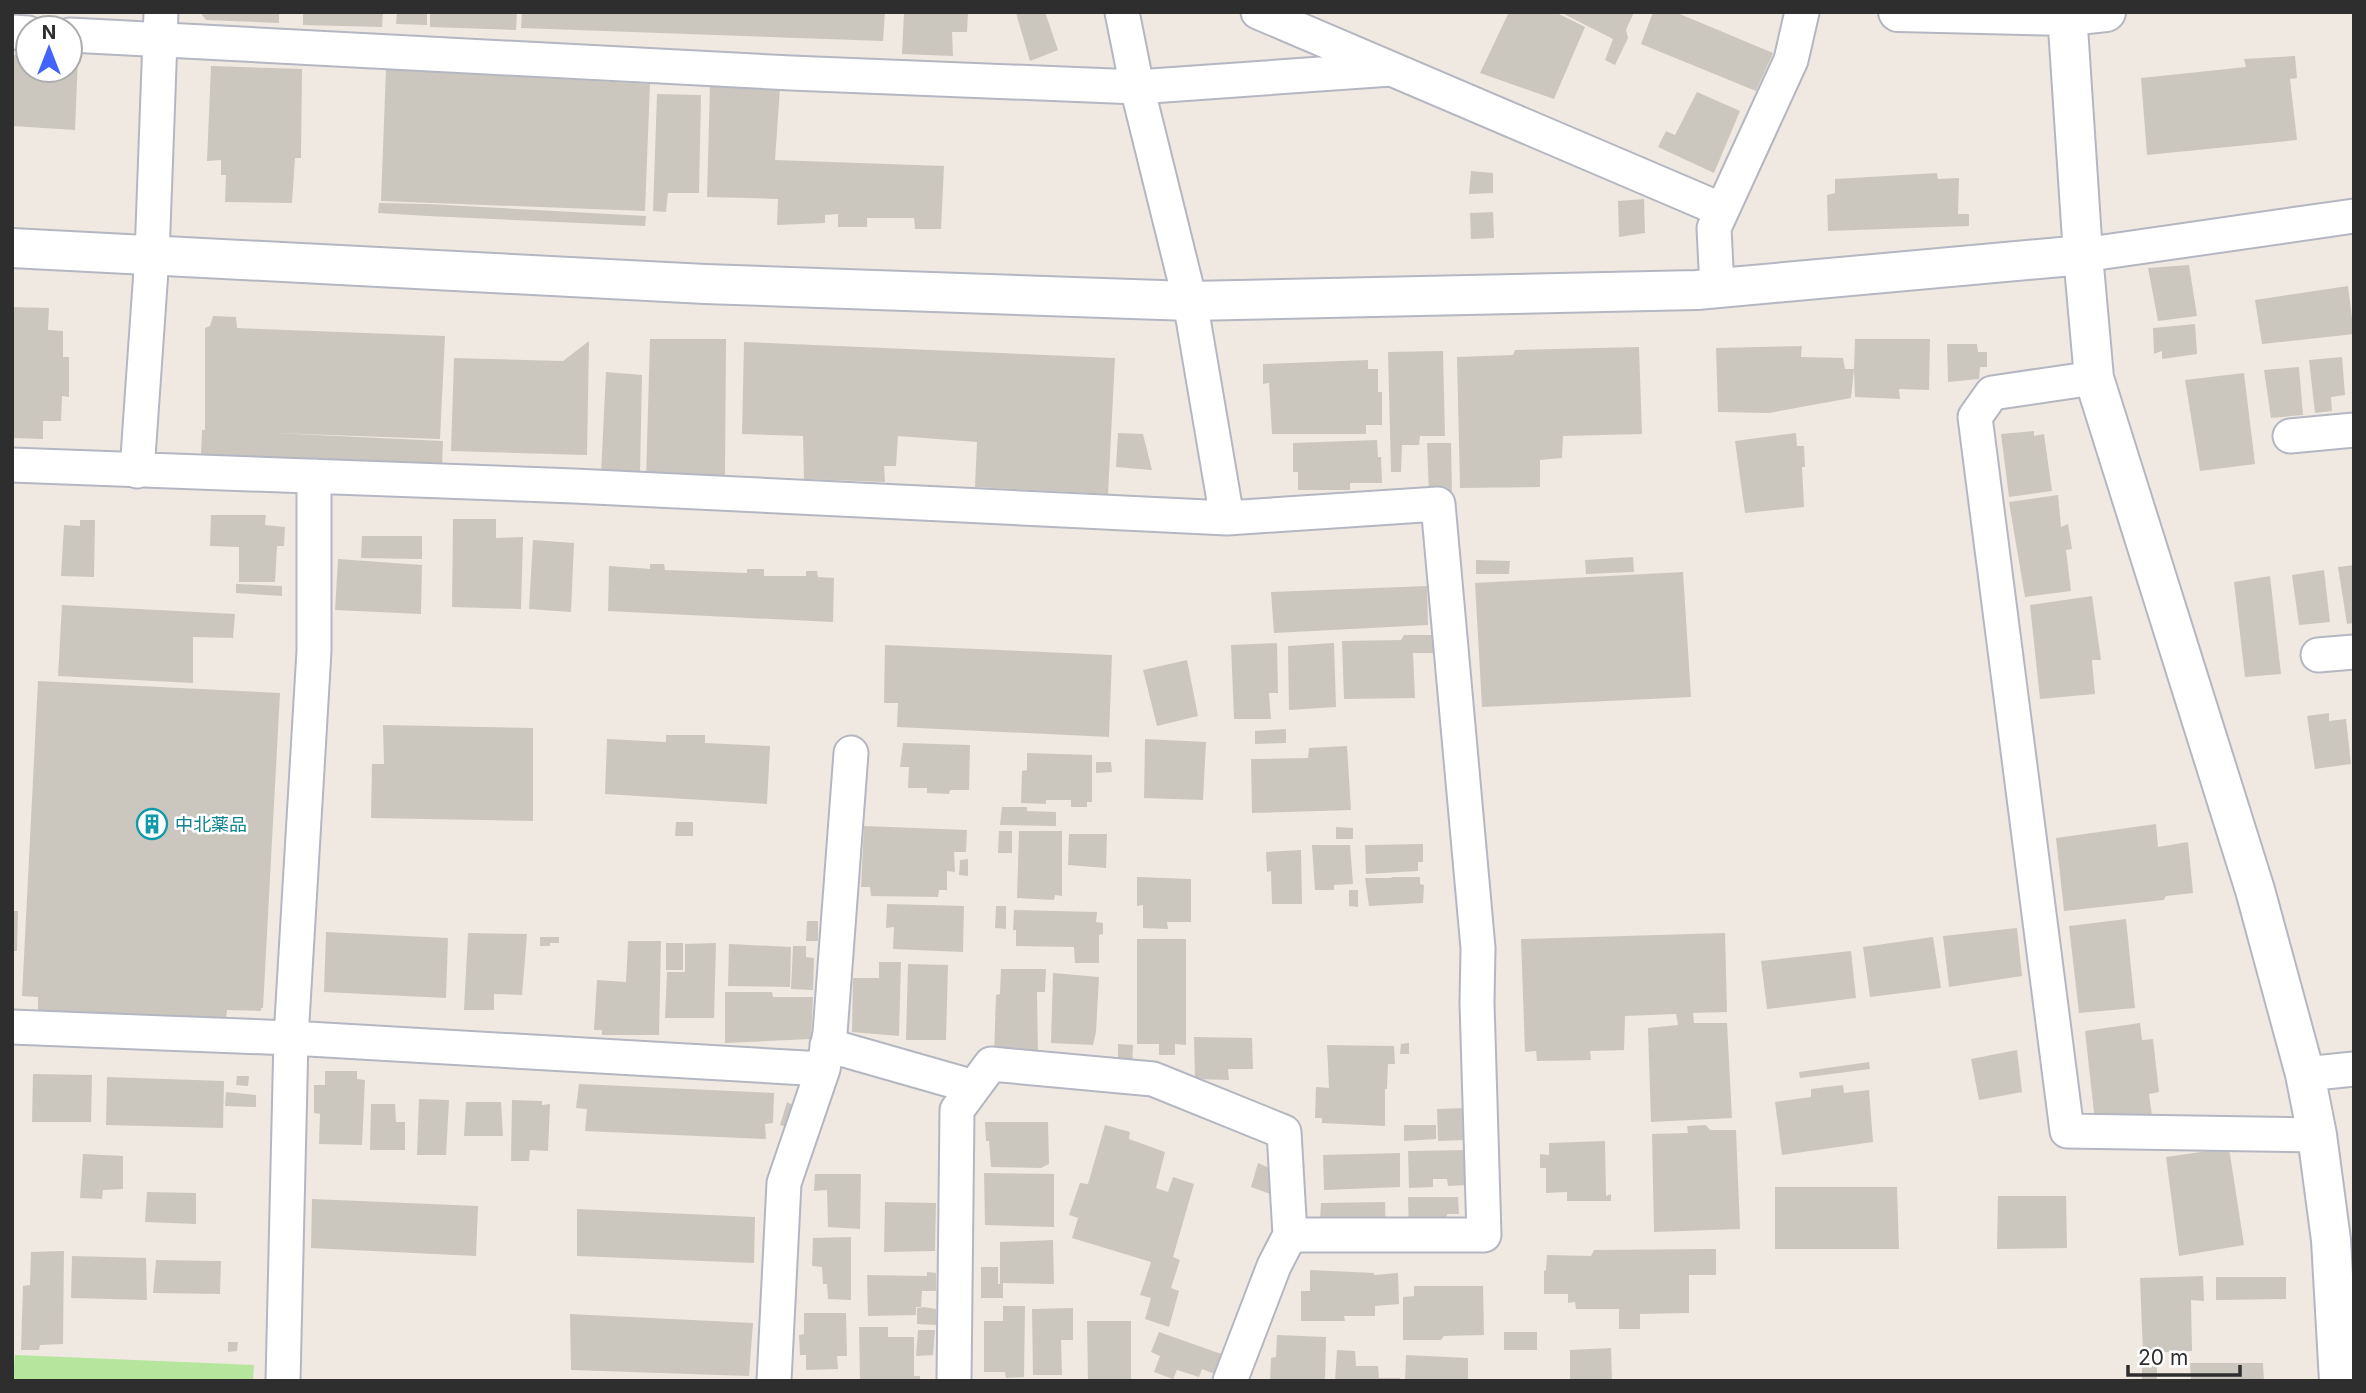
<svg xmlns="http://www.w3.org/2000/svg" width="2366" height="1393" font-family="Inter,'Noto Sans JP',sans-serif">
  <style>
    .green { fill: #b6e59e }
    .building { fill: #cbc7bf }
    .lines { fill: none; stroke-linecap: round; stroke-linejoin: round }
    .street-casing { stroke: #b4b7c1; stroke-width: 37 }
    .secondary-casing { stroke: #b4b7c1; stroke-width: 42 }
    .street { stroke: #fff; stroke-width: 33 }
    .secondary { stroke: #fff; stroke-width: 38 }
    .labels { text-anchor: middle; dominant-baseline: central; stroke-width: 5; stroke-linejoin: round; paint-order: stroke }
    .culture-label { font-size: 18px; fill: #0d838f; stroke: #fff; text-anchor: start }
  </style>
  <rect width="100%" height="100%" fill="#efe9e1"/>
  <path class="green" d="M15,1355L254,1365L253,1381H13Z"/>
  <path class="building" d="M200,12H279V23L206,20Z
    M303,12H383L382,27L303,25Z
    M397,12H427V25L396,24Z
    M430,12H517L516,30L430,27Z
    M522,12H885L883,41L521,28Z
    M904,12H968L967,32H952L953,56L902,54Z
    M1045,12L1058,50L1030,61L1016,13Z
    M1509,12H1555L1585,27L1554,99L1480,73Z
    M1560,12H1634L1626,30L1628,38L1615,65L1605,60L1613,39Z
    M1653,12H1675L1773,53L1756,91L1641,44Z
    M12,55H28V70H70V56H78L75,130L12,126Z
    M2295,56L2297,78L2290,79L2297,140L2147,155L2141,78L2246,67L2244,59Z
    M211,66L302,69L301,158H295L292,203L225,202L226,175H221V160L207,161Z
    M386,69L650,84L645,211L381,201Z
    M710,85L780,88L775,160L944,166L941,229H915L914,218H867V227H838V214L825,215V223L777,225L778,199L707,197Z
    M1697,92L1740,111L1714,173L1658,147L1666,131L1675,135Z
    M657,94L701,95L699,193H668L666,212L653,211Z
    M1471,171L1493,173V193L1469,194Z
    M1937,173L1938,179L1959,178L1958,214H1969V226L1828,231L1827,195L1835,193V179Z
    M1644,199L1645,233L1619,237L1618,201Z
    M379,203L428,204L646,216L645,226L428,216L378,213Z
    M1493,212L1494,238L1471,239L1470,213Z
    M2189,265L2197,316L2158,321L2148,268Z
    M2348,286L2354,334L2262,344L2255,300Z
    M12,307L49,308L48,330L63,331V357H69V397L62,396L61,421H43V439L12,438Z
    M213,316L236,317L237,328L445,336L440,439L274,433L443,441L442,467L201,456L202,430H205V328L210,326Z
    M2195,324L2197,354L2162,359V351L2154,354L2153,328Z
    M650,339H726L725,476L646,479Z
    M1855,339H1930L1929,390L1899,389L1900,399L1855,397L1854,369L1851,398L1769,413L1718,412L1716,348L1802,346L1801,357L1843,358L1845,369H1854Z
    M589,341L587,455L451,451L454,358L563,361Z
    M744,342L1115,358L1108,494L975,487L977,442L898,436L896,466H884L885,482L804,479L803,436L742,434Z
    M1947,344H1977L1978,352H1987V367H1980L1979,379L1948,382Z
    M1639,347L1642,434L1563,436L1562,458L1540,460V487L1460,488L1457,357L1513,355L1515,350Z
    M1443,351L1445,436H1420L1419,445H1402L1401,472H1391L1388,352Z
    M2342,357L2345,395L2331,397L2332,411L2315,413L2309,360Z
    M1368,360V369H1378V392H1382V425H1366V434H1272L1269,383L1263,384V364Z
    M2299,367L2303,415L2271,418L2264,370Z
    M606,372L642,375L640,474H601Z
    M2244,373L2255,464L2200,471L2185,380Z
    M2034,431V436L2044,434L2052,491L2009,497L2001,434Z
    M1118,433L1143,434L1152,470L1116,467Z
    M1796,433L1797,446H1804L1805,467H1802L1804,507L1745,513L1735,441Z
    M1377,440L1378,457H1381L1382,483H1350V490H1298V472H1293V443Z
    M1427,443H1451L1452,494H1429Z
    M2058,495L2061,527L2068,524L2072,549L2066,550L2071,591L2025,597L2009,502Z
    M211,515H266L265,525L285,527L284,546H277L275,582H239V547L210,546Z
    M453,519H496V538L523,537L521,609L452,607Z
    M80,520H95L94,577L61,576L64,525L80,526Z
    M362,536H422V559L361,558Z
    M533,540L574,543L571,612L529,609Z
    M1633,557L1634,572L1586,574L1585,560Z
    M338,559L422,565L421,614L335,610Z
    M1476,560L1510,561L1509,574H1476Z
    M650,564H664L665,570L747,573V569H764V576H806V571H817L818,577L834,578L833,622L608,611L609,566L650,569Z
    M2354,565V623L2347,624L2338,567Z
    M2324,570L2330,622L2299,625L2292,575Z
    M1683,572L1691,697L1482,707L1475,583Z
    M2270,576L2281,674L2245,677L2234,582Z
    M236,584L282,586V596L236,593Z
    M1427,586L1428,625L1274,633L1271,592Z
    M2092,596L2101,660H2092L2095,694L2040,699L2030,605Z
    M62,605L235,614L233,638L193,637V683L58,676Z
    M1404,635H1435V653H1413L1415,698L1344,699L1342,641L1401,640Z
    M1277,643L1278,693H1269L1271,719H1234L1231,645Z
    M1334,643L1336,707L1289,710L1288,646Z
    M885,645L1112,655L1109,737L897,727L898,703H884Z
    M1187,660L1198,716L1157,726L1143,670Z
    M38,681L280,693L263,1008H261V1011L227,1010L226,1020L38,1012V997L22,996Z
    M2329,713V721L2346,719L2351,764L2315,769L2307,716Z
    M383,725L533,728V821L371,818L372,764H384Z
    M1286,729V743L1255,744V731Z
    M666,735H705V743L770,746L767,804L605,794L607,739L666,742Z
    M1145,739L1206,742L1203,800L1144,798Z
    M903,743L970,745L969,790H950L949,794L927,793V788H908L909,767H900Z
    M1347,746L1351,810L1252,813L1251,759L1308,758L1309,748Z
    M1027,753L1092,755V802H1087V807H1071V800H1046V804L1021,803L1022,771L1027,770Z
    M1096,762H1111L1112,772L1096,773Z
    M1002,807H1027V811L1056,812V826L1000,825Z
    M676,822H693V836H675Z
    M2156,824L2158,847L2188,842L2193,893L2166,896L2164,900L2064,911L2056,838Z
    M864,826L967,830L966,852H954L955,872L947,871V890H939L938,897L871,896L870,887H861Z
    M1336,827L1353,828V839H1336Z
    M999,831H1012V853H998Z
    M1019,831H1062V896L1055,895L1054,900L1017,898Z
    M1069,834H1107L1106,868L1068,865Z
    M1423,844V862H1418V871L1366,874L1365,845Z
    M1312,845H1350L1353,884L1334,885V890H1315Z
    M1301,850L1302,904H1272L1271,871L1267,872L1266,852Z
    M968,859V876L959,875L960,860Z
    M1137,877L1191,879V922H1167L1168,929L1143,928V905L1137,906Z
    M1392,877H1420V884L1424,885L1423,903L1369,906L1365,878H1391Z
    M1349,890H1358V907L1349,906Z
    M887,904L964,906L963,952L893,949L894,927L886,928Z
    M996,906H1006V929L995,928Z
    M1014,910L1097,912L1096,922L1103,923V934L1099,935V963H1075L1074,947L1016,946V930H1013Z
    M12,911H18L17,951H12Z
    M2126,919L2135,1008L2079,1013L2069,926Z
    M807,921H818V941H806Z
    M2017,928L2022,976L1949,987L1943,936Z
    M326,932L448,938L446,998L324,992Z
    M468,933L527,934L522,995L494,994V1010H464Z
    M1725,933L1727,1012L1693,1013L1694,1023H1727L1732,1118L1651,1122L1648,1028L1678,1025L1676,1014L1625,1016L1624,1050L1590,1051L1591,1060L1537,1061L1536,1051L1525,1052L1521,939Z
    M540,937H559V943H550V946H540Z
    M1933,937L1941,988L1870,997L1863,947Z
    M1137,939H1186V1045L1175,1044V1055H1159V1044H1137Z
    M628,941H661L659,1035H602V1030H594L597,980L626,982Z
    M666,943H683V970H666Z
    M716,943L714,1018H665L667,972H685V944Z
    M729,944L791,947L790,987L728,986Z
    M793,946H806V957L814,958L813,990L791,989Z
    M1851,951L1856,998L1767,1009L1761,961Z
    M879,962H901L899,1036L852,1032L853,978H879Z
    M908,964L948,965L946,1040H906Z
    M1001,969H1046L1045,992H1037L1038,1057L994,1056L996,995L1000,994Z
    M1053,973L1099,977L1096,1032L1093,1045L1051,1043Z
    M725,992H772L773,997H813L811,1039L725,1043Z
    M2140,1023L2142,1040L2153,1039L2159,1092L2149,1094L2152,1116L2095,1122L2085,1031Z
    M1194,1037L1252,1038L1253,1069H1228L1229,1080L1195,1079Z
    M1409,1043V1054H1400L1401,1044Z
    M1118,1044L1133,1045L1132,1071H1118Z
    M1327,1045L1394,1046L1395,1064H1388L1387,1089H1385V1126L1322,1123V1118H1315L1316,1087L1329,1088Z
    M2017,1050L2022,1092L1979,1100L1971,1059Z
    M1869,1062L1870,1069L1800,1078L1799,1072Z
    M325,1071H357V1079L365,1080L362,1145L319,1144L320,1114L314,1113V1085H325Z
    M33,1074L92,1075L91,1122H32Z
    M237,1076H249L248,1086L236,1085Z
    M107,1077L224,1081L223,1128L106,1125Z
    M579,1084L774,1093L773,1123L765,1124L766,1139L585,1131L587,1109L576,1108Z
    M1843,1085L1844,1093L1869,1090L1873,1142L1782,1155L1775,1102L1811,1097V1089Z
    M226,1092L256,1095V1107L225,1106Z
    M419,1099L449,1100L446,1155H417Z
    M512,1100L542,1101V1105L550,1104L548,1151L530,1150L529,1161H511Z
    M466,1102H501L503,1136H464Z
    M787,1102L796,1107L787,1127L780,1125Z
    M371,1104H395L396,1122H405V1150H370Z
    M1463,1108L1465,1140L1438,1141L1437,1109Z
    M985,1122H1048L1049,1164L1041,1168L991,1167L989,1141H986Z
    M1105,1125L1130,1132L1129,1139L1165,1152L1156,1188L1168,1192L1173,1177L1194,1184L1173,1257L1180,1260L1171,1288L1179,1291L1169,1327L1145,1319L1151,1298L1140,1295L1151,1262L1072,1238L1078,1218L1069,1215L1080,1183L1088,1184Z
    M1404,1125H1436V1139L1404,1141Z
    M1706,1125L1710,1130H1736L1740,1229L1654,1232L1652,1134L1688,1133L1687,1126Z
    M1605,1141L1606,1196L1611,1194V1201H1567V1192L1546,1193V1168H1540V1154L1549,1155V1143Z
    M2229,1148L2244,1245L2179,1256L2166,1157Z
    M1468,1150L1469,1185L1448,1186L1447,1179H1433V1187L1409,1188L1408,1151Z
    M1400,1153V1187L1324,1190L1323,1155Z
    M83,1154L123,1156V1189L103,1190L102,1199L80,1198Z
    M1258,1163L1272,1169L1270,1194L1251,1187Z
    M984,1173L1054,1174V1227L985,1225Z
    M815,1174H861L860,1229L828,1227L827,1190L814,1191Z
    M1775,1187H1897L1899,1249H1775Z
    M147,1192L196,1193V1224L145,1222Z
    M1998,1196H2066L2067,1248L1997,1249Z
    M1408,1197H1458L1459,1214H1447V1230L1409,1232Z
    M312,1199L478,1206L476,1256L311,1248Z
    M885,1202L936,1203L935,1251L884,1252Z
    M1385,1202L1386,1233L1320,1220L1321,1203Z
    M577,1209L755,1217L754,1263L577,1256Z
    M851,1237V1300L828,1299L827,1284H823L822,1267L812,1266L813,1238Z
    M1053,1240L1054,1284L1003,1283V1298H981V1267H998V1284H1000V1242Z
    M1716,1249V1275H1689V1313L1640,1314V1329H1619V1309H1576L1575,1302L1568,1303V1294H1544V1271L1546,1270L1547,1255L1591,1256L1594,1250Z
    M64,1251L63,1344L40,1345L39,1350H21L23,1286L30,1285L31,1252Z
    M72,1256L146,1258L147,1300L71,1298Z
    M156,1260L221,1261L220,1294L153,1293Z
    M1310,1270L1374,1273V1275L1398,1273L1399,1304L1375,1306V1316H1344L1345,1321H1301V1291H1310Z
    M927,1272L936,1273V1291H922L921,1307H916V1315L868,1316L867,1275L927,1276Z
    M2203,1276L2204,1301L2191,1300L2192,1351L2143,1353L2140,1278Z
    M2216,1277H2286V1299L2216,1300Z
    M1414,1286H1483L1484,1335L1444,1336L1441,1340H1403V1297L1414,1296Z
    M1003,1306H1025L1024,1377L1006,1378L1005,1372H984V1321H1003Z
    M924,1307L936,1309V1325L917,1324V1308Z
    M1073,1308V1340H1061L1062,1375H1033L1032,1309Z
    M804,1313H846L847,1356H837L838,1369L806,1370V1355H800L799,1335L804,1334Z
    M570,1314L753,1323L749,1376L571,1370Z
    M1087,1321H1131V1381H1088Z
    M859,1327H888V1337H914V1376H920V1381H860Z
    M918,1330H935L933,1355L916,1356Z
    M1159,1332L1227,1356L1220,1376L1202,1369L1199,1377L1177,1370L1173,1379L1154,1372L1160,1356L1151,1352Z
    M1504,1332H1537V1350H1504Z
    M1277,1335L1326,1337L1325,1381H1270L1271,1358L1276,1357Z
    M228,1342H238L237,1351L228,1352Z
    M1611,1348L1612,1381H1570V1350Z
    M1337,1350L1355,1351L1356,1366H1378L1379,1378H1400V1381H1335Z
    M1406,1355L1468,1358V1381H1405Z
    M2142,1360H2157V1381H2142Z
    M2190,1363H2263L2264,1381H2191Z"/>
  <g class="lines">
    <g class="street-casing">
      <path id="street" d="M1122,12L1137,87L1190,301L1227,518
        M1258,12L1722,210
        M12,32L28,33
        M70,35L791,73L1137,87L1391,69
        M2083,255L2354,216
        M1717,288L1714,228L1791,60L1802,12
        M2094,378L1992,393L1975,417L2067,1131L2317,1135
        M2290,436L2354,430
        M12,465L574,486L1227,518L1438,504L1478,948L1477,1003L1484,1235H1290L1274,1266L1230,1381
        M137,471L152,256L161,12
        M2318,655L2354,652
        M12,1027L291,1038L823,1069
        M827,1045L974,1087
        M2305,1074L2354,1069
        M283,1381L291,1038L314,651V476
        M774,1381L784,1183L823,1069L830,1033L851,753
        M954,1381L957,1110L991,1064L1153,1079L1284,1132L1290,1235"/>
    </g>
    <g class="secondary-casing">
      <path id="secondary" d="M1898,12L2068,16L2106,12
        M2067,12L2083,255L2094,378L2255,890L2305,1074L2317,1135L2331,1240L2339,1381
        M12,248L705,284L1190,301L1697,290L2083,255"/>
    </g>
    <use href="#street" class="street"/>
    <use href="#secondary" class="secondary"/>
  </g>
  <defs>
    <g id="building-ring" transform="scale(1.575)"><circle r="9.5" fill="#fff" stroke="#0f9aa8" stroke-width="1.5"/><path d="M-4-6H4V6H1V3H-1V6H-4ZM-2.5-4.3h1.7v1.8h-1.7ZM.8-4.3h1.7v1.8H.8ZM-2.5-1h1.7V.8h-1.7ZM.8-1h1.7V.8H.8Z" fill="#0f9aa8"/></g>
  </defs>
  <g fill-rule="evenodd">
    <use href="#building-ring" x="152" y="824"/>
  </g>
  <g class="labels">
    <g class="culture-label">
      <text x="175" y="824">中北薬品</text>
    </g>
  </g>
  <rect width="2366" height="1393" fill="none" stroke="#2e2e2e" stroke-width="28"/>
  <g transform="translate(49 49)"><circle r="33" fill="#ffffff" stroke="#ababab" stroke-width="2"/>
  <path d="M0-5L12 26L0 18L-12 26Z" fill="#4264fb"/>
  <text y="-10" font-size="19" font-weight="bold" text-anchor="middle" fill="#2e2e2e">N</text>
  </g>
  <path d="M2128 1365v10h112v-10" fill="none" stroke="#2e2e2e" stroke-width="3.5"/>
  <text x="2138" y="1365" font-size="21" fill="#2e2e2e" stroke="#ffffff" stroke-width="5" paint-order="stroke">20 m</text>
</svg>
